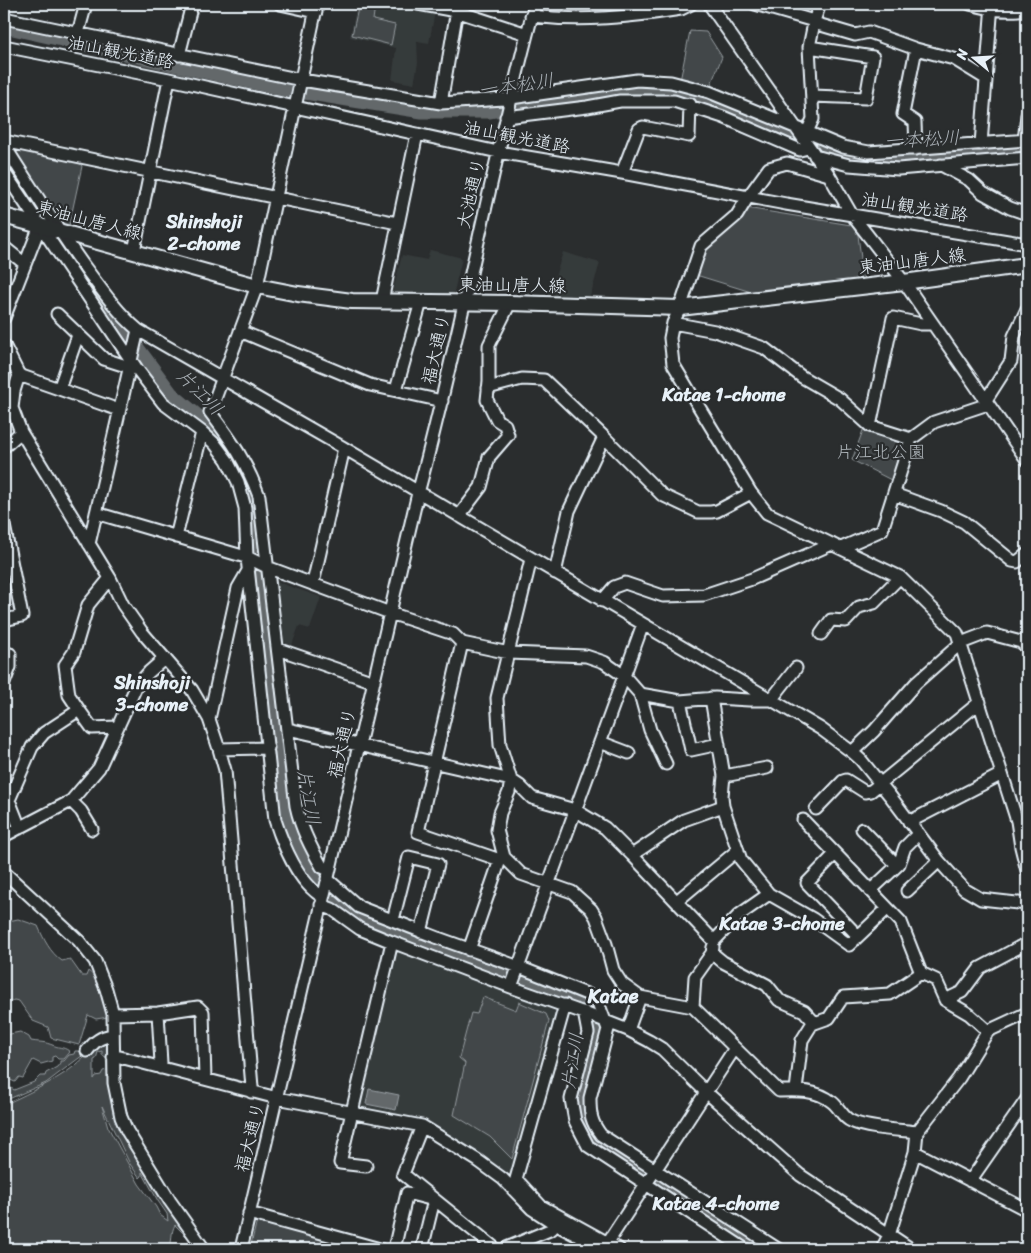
<svg xmlns="http://www.w3.org/2000/svg" width="1031" height="1253" font-family="Sriracha,'Klee One',sans-serif">
  <style>
    .built { fill: #363a3b }
    .green { fill: #424648; stroke: #959ca0; fill-rule: evenodd }
    .water { fill: #63686b; stroke: #989fa3 }
    .lines { fill: none; stroke-linecap: round; stroke-linejoin: round }
    .river { stroke: #63686b; stroke-width: 15 }
    .minor-casing { stroke: #e8f1f8; stroke-width: 15 }
    .major-casing { stroke: #e8f1f8; stroke-width: 18 }
    .minor { stroke: #2a2d2e; stroke-width: 11 }
    .major { stroke: #2a2d2e; stroke-width: 14 }
    .labels { text-anchor: middle; dominant-baseline: central; stroke-width: 4.5; stroke-linejoin: round; paint-order: stroke }
    .street-label { font-size: 18px; fill: #e8f1f8; stroke: #2a2d2e }
    .park-label { font-size: 18px; fill: #aeb5ba; stroke: #2a2d2e }
    .water-label { font-size: 19px; font-style: italic; fill: #acb3b9; stroke: #2a2d2e }
    .neighbourhood-label { font-size: 19px; font-weight: bold; fill: #e8f1f8; stroke: #2a2d2e }
    .quarter-label { font-size: 20px; font-weight: bold; fill: #e8f1f8; stroke: #2a2d2e }
  </style>
  <rect width="100%" height="100%" fill="#2a2d2e"/>
  <filter id="ink" filterUnits="userSpaceOnUse"><feTurbulence type="fractalNoise" baseFrequency=".02" numOctaves="2"/><feDisplacementMap in="SourceGraphic" scale="10" xChannelSelector="R" yChannelSelector="G"/><feConvolveMatrix kernelMatrix="1 2 1 2 8 2 1 2 1" color-interpolation-filters="sRGB"/></filter>
  <g filter="url(#ink)">
    <path class="built" d="M357,4H394L435,12L429,43L417,41L418,63L414,84L392,80L396,48L350,37Z
      M430,250L462,258L453,296L392,294L402,255L427,260Z
      M563,252L600,263L589,300L554,298L555,277Z
      M271,580L321,597L310,629L299,626L292,645L277,641Z
      M399,952L485,982L557,1012L558,1015L540,1072L511,1178L494,1164L425,1121L360,1109L357,1106L395,955Z"/>
    <path class="green" d="M359,4L375,5L373,20L395,25L391,45L352,35Z
      M690,31L706,32L722,57L709,89L680,81Z
      M12,148L79,162L82,166L69,226L65,228L57,225Z
      M746,208L851,225L858,235L864,281L761,295L696,275L703,251Z
      M865,425L908,442L895,482L852,460Z
      M18,919L38,926C44,940 50,952 62,961L70,959L82,976H86L88,971C103,982 105,1000 108,1017L96,1019L88,1015L79,1045L51,1038L48,1027L33,1021L19,1001L14,1000L7,1003L6,1021L4,1022V922Z
      M483,997L516,1010L519,1002L546,1014L549,1021L512,1159L490,1137L454,1115L465,1063L459,1058L471,1013L477,1014Z
      M20,1032L29,1037L31,1041C44,1043 42,1041 55,1046C60,1048 65,1047 70,1052L64,1059H58L55,1056L52,1057V1061L41,1064L33,1060L23,1078L19,1077L15,1082L8,1079L4,1080V1083V1042L6,1043V1038L10,1034Z
      M110,1041L113,1097L172,1212C177,1221 190,1235 192,1242L175,1225C171,1231 172,1241 170,1249H4V1105C32,1091 62,1079 85,1057V1054L96,1045ZM102,1051V1055L106,1057L107,1070L103,1071L101,1075L96,1076L94,1079V1060L96,1059L98,1052ZM102,1106L130,1164L140,1178L142,1176V1172L158,1201L167,1214L168,1221L160,1215L156,1207L139,1184L108,1127Z
      M75,1051H79L83,1055L46,1083L4,1101V1094L9,1092L8,1088L10,1087L14,1090L34,1082L40,1076H45L46,1073L57,1067L60,1063V1061H64L69,1055L74,1054Z
      M257,1220L360,1249H250Z"/>
    <path class="water" d="M369,1089L399,1095L396,1110L366,1104Z"/>
    <g class="lines">
      <path class="river" d="M4,26L280,88L422,111H489L584,94L625,88H675L707,96L779,131L829,152L865,161L905,163L1027,151
        M4,157L26,194L61,245L171,394L209,426L225,444L247,484L252,504L289,818C301,861 326,895 365,918L591,1005L599,1031L591,1071L585,1097V1114L590,1128L601,1143L654,1183L764,1249"/>
      <g class="minor-casing">
        <path id="minor" d="M280,4L316,12
          M317,4L257,286L210,412C232,441 246,461 259,496L296,806C301,829 311,848 322,867L329,870
          M418,4L456,11L527,34
          M709,4L829,175L852,215L904,282L1027,460
          M755,4L814,21V23L855,35L869,32L916,49L954,59L985,78
          M970,4C993,10 1004,12 1027,9
          M531,16C582,22 631,17 681,9L691,4
          M4,18L302,80L441,103L504,99L637,80L671,82L709,92L807,132L813,119L809,47L814,23
          M814,21L820,4
          M78,33L86,4
          M4,46L169,79L498,152L622,173L786,204L1027,244
          M809,47L873,57L866,98L812,96
          M179,55L192,4
          M441,103L458,4
          M506,117L587,107L620,101H674L723,117L800,150L808,148
          M807,132L843,147L869,152L1027,140
          M4,141L397,223
          M1024,141L1027,115
          M981,144L992,4
          M4,145C30,186 56,227 84,266C101,289 117,312 138,330L344,448L643,624L511,987
          M916,149L915,122L903,114L916,49
          M815,156L849,165L898,169L1027,158
          M941,165L969,180L983,193L1010,208L1027,214
          M4,172L137,369L163,403L202,432L215,444L227,460L238,482L245,508L247,558L275,820C283,845 299,884 323,897
          M622,173L639,129L643,127L689,136L690,104
          M829,175L787,163L769,168L748,197L737,215L701,246L680,308L673,323L670,338L673,364L751,493L767,513L900,577L957,633L1017,821L1021,847L1027,871
          M4,247L25,264
          M134,251L169,79
          M382,301L417,134
          M57,314L104,359L129,367
          M4,318L40,226
          M673,323L715,331L764,348L802,377L840,399L870,426L911,439L934,422L988,404
          M240,331L370,385L442,401
          M4,345L19,375L14,391L12,408L21,432L110,578L88,605L74,652L65,665L69,695L79,710L44,733L32,747L9,800L20,828
          M19,375L119,410
          M488,388L522,379L544,380L604,437L662,495L698,512H711L717,511L751,493
          M59,389L78,335
          M396,390L421,302
          M986,400L1011,361L1014,336L1027,309
          M870,426L893,318L921,324H932
          M4,447L21,432
          M894,494L941,511L964,522L1012,561L1017,562L1027,554
          M96,513L249,558L267,567L390,613L453,634L462,643L509,653L586,656L604,662L624,676L640,694L680,701L715,698L749,700H771L796,668
          M459,516L481,487L489,457L508,435L505,425L497,420L487,400L489,381V345L510,303
          M4,525L22,616L4,620
          M176,537L202,432
          M89,544L138,330
          M841,548L882,530L911,439
          M531,559L497,698L500,745L511,780L509,792L500,813L497,830L504,857L521,874L572,892L591,909L596,917L606,944L613,970L622,984L640,997L693,1007L735,1048L608,1242L599,1249
          M249,569L238,588L209,719L219,749L268,748
          M555,573L569,511L604,437
          M110,578L123,605L142,632L192,690L209,719
          M313,583L344,448
          M602,601L614,587L625,583L663,596L704,595L752,579L832,544
          M643,624L821,729L852,752L861,760L891,797L939,861L964,889L981,899L1027,904
          M821,634L831,620L846,621L859,607L874,603L900,577
          M462,643L418,832L500,860L504,857
          M278,649L374,682
          M4,653L10,654V667L4,683
          M640,694L650,730L666,764
          M711,698L724,776L722,796L723,806L741,860L769,894L813,919L849,945L887,909
          M680,701L691,750L719,744
          M79,710L92,728L117,727
          M288,729L511,780L520,786L532,798L575,810L605,828L632,855L684,820L723,806
          M600,742L629,753
          M219,749L225,770L252,1087L251,1092
          M852,752L874,731L916,683L961,643L987,633L1021,642L1027,648
          M724,776L767,768
          M71,801L81,811L92,829
          M816,809L843,781L846,780L865,792L871,791L980,702
          M803,820L901,922L921,973
          M909,822L1002,774
          M862,829L897,865
          M4,836L71,801L99,768L136,687L149,672L165,658
          M835,854L807,883L858,936
          M632,855L714,941L739,915L769,894
          M4,872L79,941L95,961L106,989L113,1014L114,1083L121,1117L127,1131L170,1201L204,1249
          M327,879L359,907L438,938L519,967L589,995L597,1000L608,1029L590,1098C590,1114 591,1122 601,1135L778,1249
          M870,891L899,864L905,847L918,834
          M907,891L939,861
          M677,901L738,850
          M321,905L332,909L360,929L392,942L511,987L587,1014L628,1030L649,1041L662,1049L706,1092L800,1175L911,1249
          M393,920L409,857L438,864L421,932
          M469,950L500,860
          M712,953L723,962L767,985L779,1000L804,1011L815,1023
          M945,1000L969,1014L988,1031
          M565,1005L516,1179L541,1206L619,1249
          M693,1007L695,977L712,953L713,947
          M584,1012L588,1033L571,1099L575,1121L588,1146L745,1249
          M158,1013L161,1063L160,1068
          M113,1014L158,1013L198,1007L203,1012L205,1079
          M628,1030L640,997
          M735,1048L779,1091C798,1090 817,1090 832,1102C839,1107 843,1118 851,1121C867,1129 899,1130 917,1132L915,1152L889,1235L882,1249
          M87,1051C95,1041 100,1037 113,1035
          M113,1057H120L277,1098L422,1126L477,1160L503,1179L532,1209L555,1224L597,1246L599,1249
          M796,1090L802,1040L812,1024L829,1018L843,997L890,994L921,973L936,980L945,1000L962,992L980,968L1027,943
          M422,1126L403,1174L496,1249
          M917,1132L959,1078L988,1031L1027,1013
          M915,1152L1027,1210
          M366,1166L340,1163L392,942
          M970,1181L1027,1099
          M249,1213L380,1249
          M241,1249L418,493C462,331 491,166 535,4
          M394,1249L407,1193L434,1200L422,1249
          M504,1249L552,1229L555,1224"/>
      </g>
      <g class="major-casing">
        <path id="major" d="M4,216L257,286L298,294L352,301L510,303L680,308L904,282L1027,265"/>
      </g>
      <use href="#minor" class="minor"/>
      <use href="#major" class="major"/>
    </g>
  </g>
  <g class="labels">
    <g class="street-label">
      <text transform="translate(121 52) rotate(11)">油山観光道路</text>
      <text transform="translate(517 137) rotate(11)">油山観光道路</text>
      <text transform="translate(471 193) rotate(-77)">大池通り</text>
      <text transform="translate(915 207) rotate(9)">油山観光道路</text>
      <text transform="translate(89 220) rotate(15)">東油山唐人線</text>
      <text transform="translate(912 261) rotate(-7)">東油山唐人線</text>
      <text transform="translate(512 285) rotate(1)">東油山唐人線</text>
      <text transform="translate(436 349) rotate(-77)">福大通り</text>
      <text transform="translate(342 743) rotate(-77)">福大通り</text>
      <text transform="translate(250 1137) rotate(-76)">福大通り</text>
    </g>
    <g class="park-label">
      <text x="881" y="452">片江北公園</text>
    </g>
    <g class="water-label">
      <text transform="translate(516 85) rotate(-8)">一本松川</text>
      <text transform="translate(922 139) rotate(-3)">一本松川</text>
      <text transform="translate(200 392) rotate(45)">片江川</text>
      <text transform="translate(309 797) rotate(80)">片江川</text>
      <text transform="translate(572 1061) rotate(-81)">片江川</text>
    </g>
    <g class="neighbourhood-label">
      <text x="204" y="221">Shinshoji<tspan x="204" dy="22">2-chome</tspan></text>
      <text x="724" y="394">Katae 1-chome</text>
      <text x="152" y="682">Shinshoji<tspan x="152" dy="22">3-chome</tspan></text>
      <text x="782" y="923">Katae 3-chome</text>
      <text x="716" y="1203">Katae 4-chome</text>
    </g>
    <g class="quarter-label">
      <text x="613" y="996">Katae</text>
    </g>
  </g>
  <rect width="1031" height="1253" fill="none" stroke="#2a2d2e" stroke-width="20"/>
  <rect x="10" y="10" width="1011" height="1233" fill="none" stroke="#e8f1f8" stroke-width="2" filter="url(#ink)"/>
  <g transform="translate(974 58) rotate(288)" stroke="#2a2d2e" stroke-width="4" paint-order="stroke">
  <path d="M0-4L9 19L0 12L-9 19Z" fill="#e8f1f8"/>
  <text y="-8" font-size="14" font-weight="bold" text-anchor="middle" fill="#e8f1f8">N</text>
  </g>
</svg>
